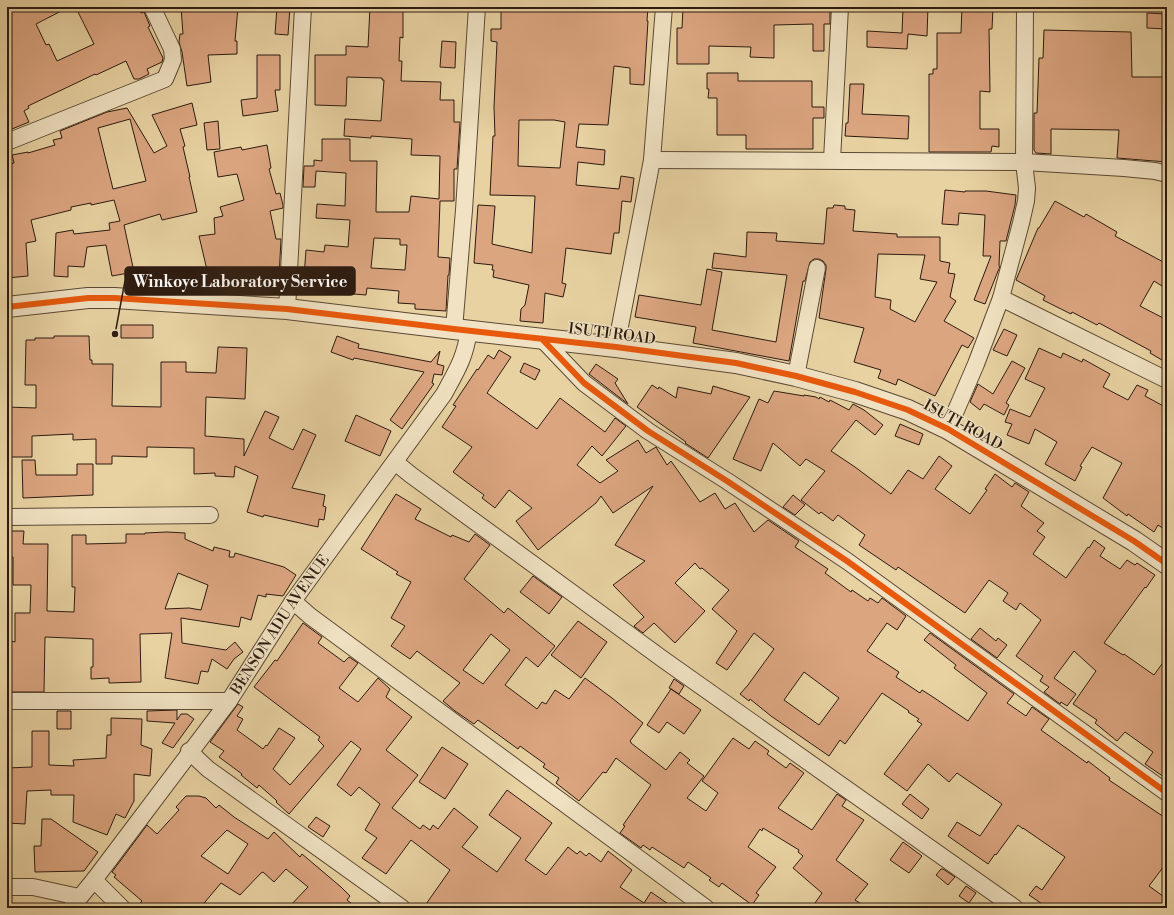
<svg xmlns="http://www.w3.org/2000/svg" width="1174" height="915" font-family="'Libre Bodoni',serif">
  <style>
    .building { fill: #dba580; stroke: #2d1b10; fill-rule: evenodd }
    .lines { fill: none; stroke-linecap: round; stroke-linejoin: round }
    .minor-casing { stroke: #5c4934; stroke-width: 18 }
    .tertiary-casing { stroke: #5c4934; stroke-width: 22 }
    .minor { stroke: #f0e2c3; stroke-width: 16 }
    .tertiary { stroke: #f0e2c3; stroke-width: 20 }
    .cycleway-casing { stroke: #f0e2c3; stroke-width: 8 }
    .cycleway { stroke: #e8590c; stroke-width: 6 }
    .labels { text-anchor: middle; dominant-baseline: central; stroke-width: 3; stroke-linejoin: round; paint-order: stroke }
    .street-label { font-size: 15px; fill: #2d1b10; stroke: #f0e2c3 }
    .leader { fill: none; stroke: #2d1b10; stroke-width: 1.5 }
    .callout-dot { fill: #2d1b10; stroke: #f0e2c3; stroke-width: 1.5 }
    .callout { fill: #2d1b10; stroke: #2d1b10; stroke-width: 1.5 }
    .callout-label { font-size: 16px; text-anchor: middle; font-weight: bold; fill: #fff }
  </style>
  <rect width="100%" height="100%" fill="#e8d2a2"/>
  <filter id="stains"><feTurbulence type="fractalNoise" baseFrequency=".005" numOctaves="4"/><feColorMatrix values="0 0 0 0 .2 0 0 0 0 .09 0 0 0 0 .02 0 0 0 .5 -.17"/></filter>
  <radialGradient id="worn" r=".72"><stop offset=".6" stop-color="#630" stop-opacity="0"/><stop offset="1" stop-color="#630" stop-opacity=".3"/></radialGradient>
  <path class="building" d="M7,7H69L36,24L46,45L49,44L57,61L94,44L77,10L84,7H138L141,13L144,12L150,26L148,27L163,58L162,62L147,69L149,74L139,79H134L126,61L96,75L95,74L28,106L29,108L24,111L29,122L7,131Z
    M181,7H238L235,41H237V54L208,55L211,82L187,86L182,52L179,42L180,34H183Z
    M277,7H290L288,35L275,34Z
    M370,7H403V38L400,37L399,61H402L401,81L441,82L440,100H454V122H460L457,169H454V201H440L438,257L450,258L449,275H448L446,311L415,309V304L398,303L399,291L367,288L366,295L303,290L306,250L324,252L325,245L348,247L350,220L316,218L317,204L345,206L346,173L316,171L315,187H303L304,166H314V160L322,161V139H350V161H377L376,212H409L411,196L439,199L440,156L411,155L412,139L371,136V138L344,136L345,119L381,121L384,80H382V78L347,77L346,106L315,105V55H346V46L368,47ZM374,238L400,239V245H407L405,270L371,268Z
    M501,7L578,9V7H648L647,21H648L644,85L630,84V68L614,66L608,125L579,124L576,147L605,150L604,165L578,162L576,185L619,189L621,176L634,178L631,202L622,201L619,233H614L611,254L566,248L562,283L566,284L563,297L545,293L543,323L520,321L521,309L525,305L529,285L493,277L494,270H492L493,265L474,263L478,205L495,206L492,244L532,253L535,196L490,195L493,136H495L494,107L497,42L491,41V29H501ZM519,120H554L565,122L560,168L518,166Z
    M683,7H815V10L830,9V24H824V51H813V24L774,25V58L750,57L751,47L709,46V64H677V28H682Z
    M903,7H928L927,36L908,34L907,49L867,47V31L902,33Z
    M962,7H993L992,29H989L990,92L980,91V129H999V147L992,146L991,152H929V74H933V69H937V33H961Z
    M1147,13L1167,14V29L1147,28Z
    M1044,30L1131,32L1132,77H1167V162L1117,158L1119,130L1051,129V154L1036,153L1034,150V113H1037L1039,58H1043Z
    M442,41L456,42L455,68L440,67Z
    M257,55H280V90H275L278,111L243,116L241,100L257,98Z
    M707,73H738V81H812V107H824V118H813V149H746V135H717V98H708L709,89H707Z
    M850,84H864L862,114L909,116L908,139L845,136L846,123H848Z
    M192,103L197,125L180,129L185,146L183,147L190,177H189L197,212L162,220L160,214L124,225L134,272L112,276L106,245L87,247L84,267L68,266V277L54,276L56,233L73,230L74,234L110,230L109,223L120,221L114,200L91,205V203L71,207V210L31,220L36,241L26,243L28,276L7,278V252H11L7,216V165L14,163L12,155L28,152V153L55,145L53,140L62,138L60,131L107,112L127,108L154,153L167,146L152,115ZM130,119L146,181L113,189L98,128Z
    M218,121L220,149L207,150L204,123Z
    M267,145L271,168L269,169L276,194L280,193L283,205V208L270,211L276,239H281L279,277L218,276V268L207,270L199,236L215,234L214,218L223,216L220,207L244,200L237,174L218,177L214,152L241,147L242,150Z
    M945,190L965,192V191H986L1016,195L1015,205L1006,241H1000L999,266L1000,267L998,271L985,304L974,300L991,256H983L985,215L959,213L958,225L942,224Z
    M1055,201L1084,217L1086,214L1117,232L1115,236L1167,264V289L1154,281L1140,306L1167,320V363L1150,353L1151,351L1099,323L1097,325L1072,312L1071,314L1043,300L1045,296L1016,280L1038,228H1039Z
    M834,205L845,206V209L855,210L853,231L897,234V237H940V261L950,263L948,273L955,274L950,297L956,301L944,321L974,338L968,348L962,345L935,396L898,379L896,385L878,378L881,370L854,362L864,328L819,318L826,269V265L823,261L819,259H814L810,262L805,281H803L789,361L693,343L696,327L635,317L639,295L701,305L707,269L722,272L712,330L776,342L787,275L712,268L714,253L746,257L747,232L777,233L776,241L824,244L827,208H833ZM878,254L925,255L920,279L937,282L915,322L890,309L891,300L875,297Z
    M121,325H153V338H121Z
    M1004,329L1017,335L1007,356L993,350Z
    M54,336H89L90,360H92V364H113L112,406L161,407V362H186V372L216,373L218,347L247,348L245,399L206,397L205,436L244,439V456L265,411L279,417L269,438L293,450L303,429L316,435L292,488L325,495L323,506L326,507L324,520L319,519L318,527L264,515L263,517L247,512L258,476L235,466L234,477L215,476V473L194,474V448L147,447V457L112,456V464H96V439L73,440V434L32,436V457H7V407L36,408V385H25L26,340H35V338H54Z
    M337,336L359,344L358,348L431,362L440,351L437,364L444,366L442,375L434,374L432,383L434,384L402,429L390,420L424,372L354,358L353,360L331,352Z
    M1039,348L1061,358L1063,353L1082,362L1083,359L1110,374L1103,387L1128,400L1137,385L1148,390L1145,396L1167,408V531L1158,525L1154,532L1128,514L1127,516L1103,498L1122,463L1092,447L1080,466L1082,467L1075,481L1045,464L1057,442L1035,429L1029,444L1007,435L1012,424L1005,422L1010,409L1030,417L1045,388L1025,379Z
    M499,350L511,357L487,393L537,429L560,398L605,432L615,418L626,426L602,456L592,446L577,465L600,483L618,471L606,460L638,440L646,453L656,447L667,465L671,461L700,502L715,493L725,509L735,503L754,532L768,520L799,541L795,547L828,569L825,573L851,592L852,590L868,601L870,598L878,603L882,598L906,616L897,630L887,623L867,651L899,672L896,677L920,693L922,690L933,697L968,721L987,693L954,668L956,665L924,640L930,633L1014,694L1007,703L1026,716L1032,707L1049,719L1041,730L1087,763L1088,761L1110,778L1109,780L1167,819V862L1149,886L1167,899V908H1048L1029,895L1036,886L1042,890L1065,857L1023,828V829L1018,825L996,855L995,854L988,864L948,836L957,822L980,836L1002,804L957,773L949,782L928,764L907,791L884,774L922,724L917,721L919,719L908,712L909,711L882,693L845,744L840,740L829,756L771,716L750,699L749,701L740,694L748,685L774,649L754,633L727,670L716,663L737,631L712,609L729,590L702,568L700,569L695,563L675,583L705,611L675,643L654,623L643,633L635,627L634,626L644,617L613,585L645,561L615,545L653,486L613,513L601,496L596,503L538,550L516,521L532,508L509,490L495,508L482,498L484,495L453,472L472,447L442,427L456,406L453,405L477,369L478,370L488,355L494,359ZM804,672L839,698L819,725L784,700Z
    M1012,361L1025,368L1006,403L1009,405L1004,415L984,404L980,410L970,402L978,384L993,394Z
    M524,363L540,370L535,380L520,372Z
    M596,364L618,379L615,383L628,404L589,374Z
    M652,385L658,389L659,387L676,398L678,387L711,394L713,386L750,397L708,458L685,443L686,442L637,407Z
    M774,391L804,396V395L816,397L819,399L820,397L829,402L830,400L849,410L853,404L864,410L883,425L875,435L856,420L831,451L855,467L891,494L908,470L923,479L939,456L952,466L935,489L970,514L987,490L985,489L995,474L1012,487L1015,483L1029,492L1021,506L1044,523L1037,531L1045,537L1033,554L1066,578L1088,547L1089,548L1094,540L1105,548L1100,556L1120,569L1127,560L1135,565L1137,563L1155,575L1146,588L1145,587L1104,643L1123,655L1124,654L1154,675L1167,657V779L1145,764L1153,752L1125,732L1117,741L1095,723L1097,720L1073,704L1096,671L1074,651L1054,678L1076,694L1067,706L1061,702L1060,704L1044,692L1049,687L1040,681L1043,676L1016,656L1041,620L1020,603L1016,610L1003,601L1008,593L989,580L965,613L898,567L896,570L859,545L865,535L838,515L833,521L821,512L819,514L801,500L825,471L806,459L800,466L773,443L761,471L733,459L759,399L768,403Z
    M356,415L391,431L380,456L345,441Z
    M900,424L923,434L919,445L895,436Z
    M22,460H35L36,475H77V464H93V495L23,498Z
    M396,494L421,509L415,519L451,537L452,535L469,542L475,534L490,545L464,579L504,613L508,608L555,646L538,667L526,657L505,685L537,709L542,702L546,704L555,690L569,699L585,678L612,698L643,723L630,741L631,742V743L666,770L680,752L690,760L687,763L704,776L687,798L706,811L718,793L702,781L733,738L749,749L755,741L769,751L767,754L786,768L790,763L804,773L778,808L812,830L837,794L846,800L842,806L864,820L836,860L868,884L855,900L868,908H822L815,903L822,893L793,868L803,856L798,852L799,850L763,828L762,831L760,829L748,847L776,867L756,893L759,895L752,905L722,883L719,887L709,880L711,878L688,862L684,868L652,847L650,850L643,845L641,848L620,833L625,826L623,825L651,785L616,758L606,773L603,772L579,801L556,783L559,778L543,767L545,764L520,746L518,749L478,720L474,724L455,711L443,701L460,683L417,651L410,659L391,646L405,626L391,618L411,582L396,574L398,572L361,549ZM491,634L510,650L483,684L463,670Z
    M793,495L805,505L795,515L783,507Z
    M9,531H24L23,544H48L47,611L74,612L75,587H72V535H86V544L126,543V534H145V533L167,532L185,533V539L213,551L214,547L230,551L229,557H234L235,553L284,567L296,575L283,596L266,594V597L258,595L251,620L241,617L239,627L181,618L182,643L226,650L235,642L243,652L234,659L227,669L212,659L208,672L201,671L198,684L165,678L172,633L140,634L141,682L109,683V678L91,679V667H93V639L45,637L44,692H7V659H11V641L15,642V613H30L31,585H13V557H7V539H8ZM178,573L208,585L201,610L189,608L165,609Z
    M533,576L562,597L549,614L520,592Z
    M578,621L607,642L581,678L551,655Z
    M303,623L322,637L318,643L344,662L349,657L358,663L339,688L358,702L378,678L390,689L386,697L412,717L386,750L418,775L392,808L420,829L423,825L430,830L433,825L438,829L454,808L478,827L462,847L497,872L521,838L489,815L507,790L552,823L525,860L546,875L568,847L577,854L580,851L586,856L589,853L601,862L608,851L632,870L620,887L644,903L651,892L674,908H432L426,904L450,870L411,840L386,874L362,858L377,838L365,830L380,804L359,787L351,796L337,785L361,749L351,741L289,814L276,802L277,801L259,785L257,788L241,775L242,774L219,757L224,751L210,742L238,704L243,707L237,716L243,719L237,730L263,749L266,745L267,746L279,728L295,738L273,769L290,785L324,746L318,740L320,737L254,687L275,660L277,661Z
    M980,628L996,641L998,638L1007,645L997,658L971,639Z
    M674,679L684,686L679,694L671,689L701,710L684,734L667,722L659,733L647,725L671,689L669,688Z
    M177,710V720L181,714H187L194,719L173,748L162,743L175,723L147,721V711Z
    M57,711H71V729H57Z
    M111,718L142,719L141,745L152,749L150,776L134,774V801L125,818L116,814L107,835L73,822L74,795H51V790L27,791L25,824L7,823V768L32,767V731H49V765L74,766L73,760L106,758L107,735H111Z
    M442,747L468,764L445,799L419,782Z
    M910,794L929,809L922,819L902,804Z
    M186,796H199L206,798L216,808L219,805L234,817L268,839L274,832L300,857L302,854L341,887L350,896L347,900L357,908H288L308,887L286,869L274,882L263,872L261,873L240,895L221,883L200,908H136L142,901L114,877L116,875L112,872L147,825L157,834L179,810L176,807ZM227,830L248,844L228,874L201,856Z
    M316,817L330,826L323,837L308,827Z
    M42,819H51L98,852L84,871L35,872L34,846H41Z
    M903,842L922,856L909,873L890,860Z
    M941,869H943L955,877L948,885L936,875Z
    M966,886L976,893L969,903L959,896Z"/>
  <g class="lines">
    <g class="minor-casing">
      <g id="minor">
        <path d="M7,142L165,79L173,60L172,49L152,7"/>
        <path d="M652,160L1024,162L1124,168L1155,171L1167,174"/>
        <path d="M832,160L840,7"/>
        <path d="M1001,298L1167,380"/>
        <path d="M287,309L303,7"/>
        <path d="M454,329L464,210L477,7"/>
        <path d="M542,339L584,383L648,431L727,481L847,561L1167,793"/>
        <path d="M616,347L652,160L664,7"/>
        <path d="M796,376L817,268"/>
        <path d="M948,429L976,364L1001,298L1021,223L1026,201L1027,188L1024,162L1025,7"/>
        <path d="M395,462L411,475L664,660L1015,908"/>
        <path d="M7,517L210,515"/>
        <path d="M293,601L310,616L706,908"/>
        <path d="M7,701H229"/>
        <path d="M189,751L208,769L402,908"/>
        <path d="M94,880L122,908"/>
        <path d="M7,887H33L79,897"/>
        <path id="s1" d="M71,908L94,880L229,701L293,601L444,394C457,370 465,358 469,330"/>
      </g>
    </g>
    <g class="tertiary-casing">
      <path id="tertiary" d="M7,307L88,298H114L287,309L454,329L616,347L736,363L796,376L855,392L908,410L948,429L1134,541L1167,564"/>
    </g>
    <use href="#minor" class="minor"/>
    <use href="#tertiary" class="tertiary"/>
    <g class="cycleway-casing">
      <path id="cycleway" d="M7,307L88,298H114L287,309L454,329L616,347L736,363L796,376L855,392L908,410L948,429L1134,541L1167,564
        M542,339L584,383L648,431L727,481L847,561L1167,793"/>
    </g>
    <use href="#cycleway" class="cycleway"/>
  </g>
  <g class="labels">
    <g class="street-label">
      <text transform="translate(612 334) rotate(7)">ISUTI ROAD</text>
      <text transform="translate(963 425) rotate(29)">ISUTI ROAD</text>
      <text stroke="none"><textPath href="#s1" startOffset="352">BENSON ADU AVENUE</textPath></text>
    </g>
  </g>
  <path class="leader" d="M115 334L125 281"/>
  <circle class="callout-dot" cx="115" cy="334" r="4"/>
  <rect class="callout" x="125" y="267" width="230" height="28" rx="4"/>
  <g class="callout-label">
    <text x="240" y="287">Winkoye Laboratory Service</text>
  </g>
  <rect width="1174" height="915" fill="none" stroke="#e8d2a2" stroke-width="24"/>
  <rect x="8" y="8" width="1158" height="899" fill="none" stroke="#2d1b10" stroke-width="2"/>
  <rect x="12" y="12" width="1150" height="891" fill="none" stroke="#2d1b10"/>
  <rect width="100%" height="100%" filter="url(#stains)"/>
  <rect width="100%" height="100%" fill="url(#worn)"/>
</svg>
